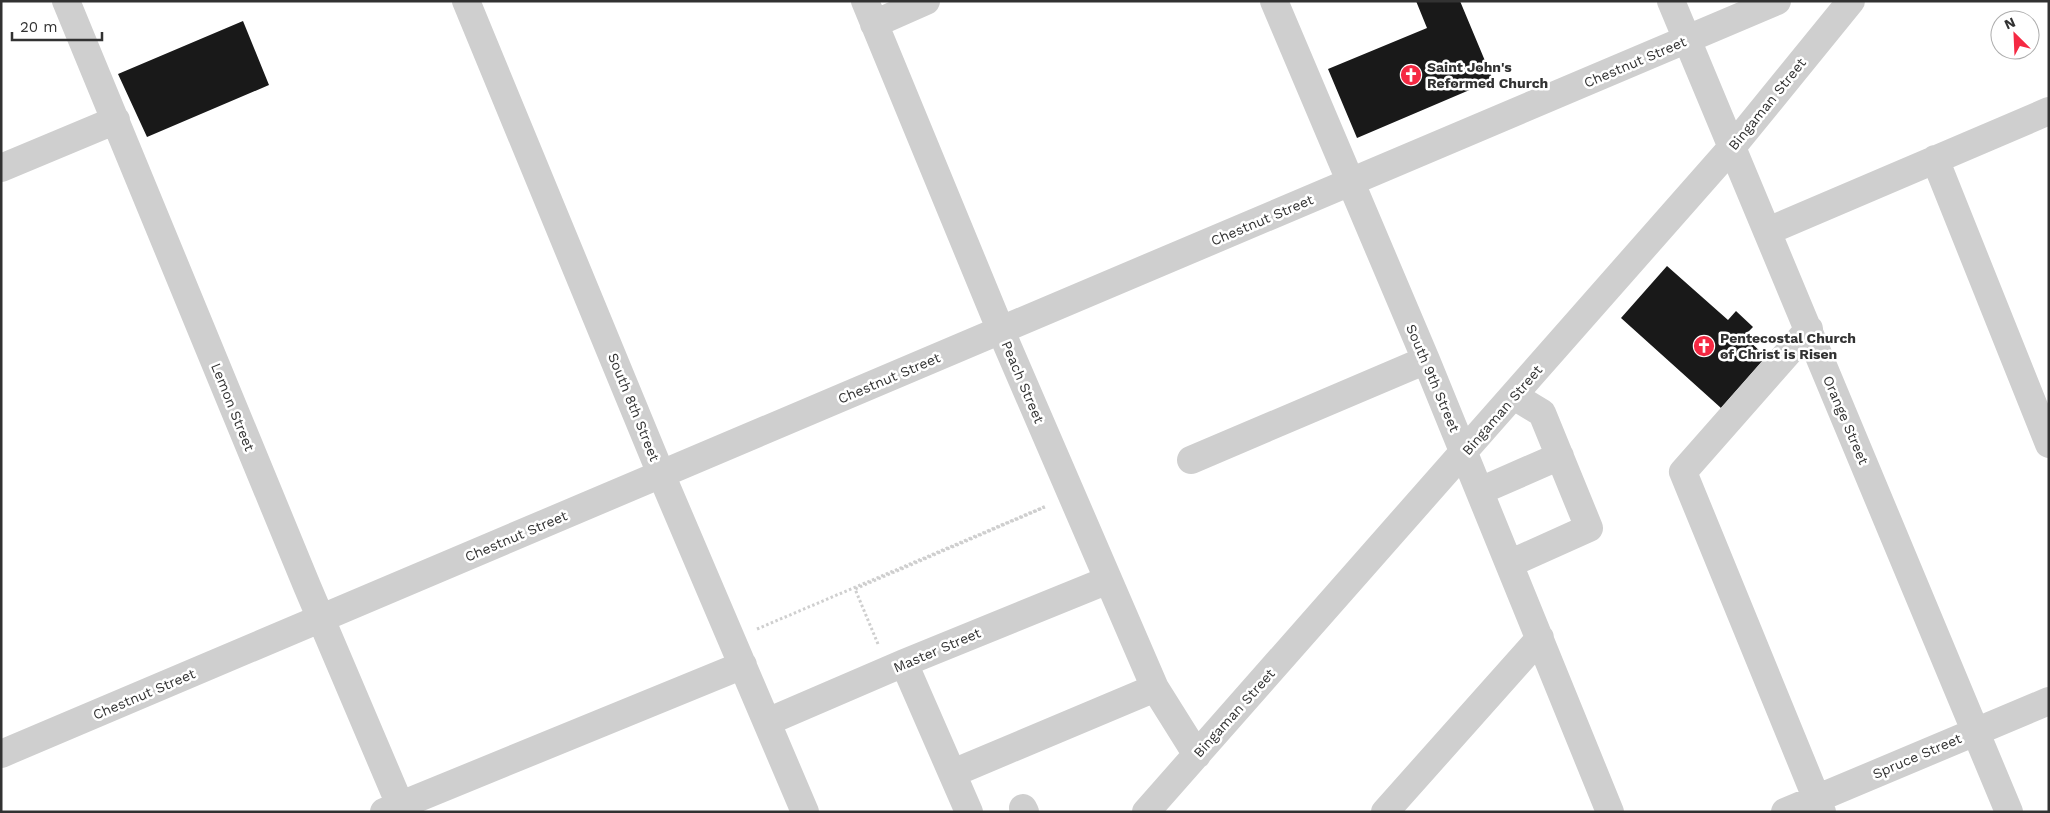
<svg xmlns="http://www.w3.org/2000/svg" width="2050" height="813" font-family="'Work Sans',sans-serif">
  <style>
    .building { fill: #191919 }
    .lines { fill: none; stroke-linecap: round; stroke-linejoin: round }
    .path { stroke: #cfcfcf; stroke-width: 3; stroke-dasharray: 2.5 2.5; stroke-linecap: butt }
    .minor { stroke: #cfcfcf; stroke-width: 28 }
    .labels { text-anchor: middle; dominant-baseline: central; stroke-width: 5; stroke-linejoin: round; paint-order: stroke }
    .street-label { font-size: 14px; fill: #323232; stroke: #fff }
    .poi-label { font-size: 14px; font-weight: bold; fill: #323232; stroke: #fff; text-anchor: start }
  </style>
  <rect width="100%" height="100%" fill="#fff"/>
  <path class="building" d="M1416,1H1460L1493,80L1357,138L1328,69L1427,28Z
    M243,21L269,85L147,137L118,74Z
    M1667,266L1728,320L1736,311L1753,327L1744,336L1766,357L1721,408L1621,318Z"/>
  <g class="lines">
    <path class="path" d="M757,629L1046,506
      M878,644L855,589L1045,507"/>
    <path class="minor" d="M66,1L307,586L403,812
      M466,1L661,474L805,812
      M865,1L1001,331L1155,688L1197,755
      M1274,1L1426,360L1610,812
      M1671,1L2009,812
      M874,24L926,1
      M1935,159L2049,444
      M1,168L116,120
      M1768,231L2049,111
      M1809,329L1683,472L1822,812
      M1191,460L1426,360
      M1480,491L1560,456
      M1509,564L1589,528L1542,413L1514,396
      M904,663L969,812
      M767,722L904,663L1108,580
      M1,754L1777,1
      M953,773L1155,688
      M1023,808L1025,812
      M384,812L743,665
      M1146,812L1733,146L1851,1
      M1385,812L1540,638
      M1785,812L2049,701"/>
  </g>
  <defs>
    <g id="church-disc" transform="scale(1.125)"><circle r="9.5" fill="#f52943" stroke="#fff"/><path d="M-1.2-6h2.4v3.5h3.3v2.4h-3.3V6h-2.4V-.1h-3.3v-2.4h3.3Z" fill="#fff"/></g>
  </defs>
  <g fill-rule="evenodd">
    <use href="#church-disc" x="1411" y="75"/>
    <use href="#church-disc" x="1704" y="346"/>
  </g>
  <g class="labels">
    <g class="street-label">
      <text transform="translate(1635 62) rotate(-23)">Chestnut Street</text>
      <text transform="translate(1767 104) rotate(-51)">Bingaman Street</text>
      <text transform="translate(1262 220) rotate(-23)">Chestnut Street</text>
      <text transform="translate(889 378) rotate(-23)">Chestnut Street</text>
      <text transform="translate(1433 378) rotate(67)">South 9th Street</text>
      <text transform="translate(1023 382) rotate(67)">Peach Street</text>
      <text transform="translate(233 407) rotate(68)">Lemon Street</text>
      <text transform="translate(634 407) rotate(68)">South 8th Street</text>
      <text transform="translate(1502 410) rotate(-49)">Bingaman Street</text>
      <text transform="translate(1846 420) rotate(67)">Orange Street</text>
      <text transform="translate(516 536) rotate(-23)">Chestnut Street</text>
      <text transform="translate(937 650) rotate(-23)">Master Street</text>
      <text transform="translate(144 694) rotate(-23)">Chestnut Street</text>
      <text transform="translate(1234 713) rotate(-48)">Bingaman Street</text>
      <text transform="translate(1917 756) rotate(-23)">Spruce Street</text>
    </g>
    <g class="poi-label">
      <text x="1427" y="67">Saint John's<tspan x="1427" dy="16">Reformed Church</tspan></text>
      <text x="1720" y="338">Pentecostal Church<tspan x="1720" dy="16">of Christ is Risen</tspan></text>
    </g>
  </g>
  <rect width="2050" height="813" fill="none" stroke="#323232" stroke-width="5"/>
  <g transform="translate(2015 35) rotate(336)"><circle r="24" fill="#ffffff" stroke="#adadad"/>
  <path d="M0-4L9 19L0 12L-9 19Z" fill="#f52943"/>
  <text y="-8" font-size="14" font-weight="bold" text-anchor="middle" fill="#323232">N</text>
  </g>
  <path d="M12 32v8h90v-8" fill="none" stroke="#323232" stroke-width="2.5"/>
  <text x="20" y="32" font-size="15" fill="#323232" stroke="#ffffff" stroke-width="4" paint-order="stroke">20 m</text>
</svg>
